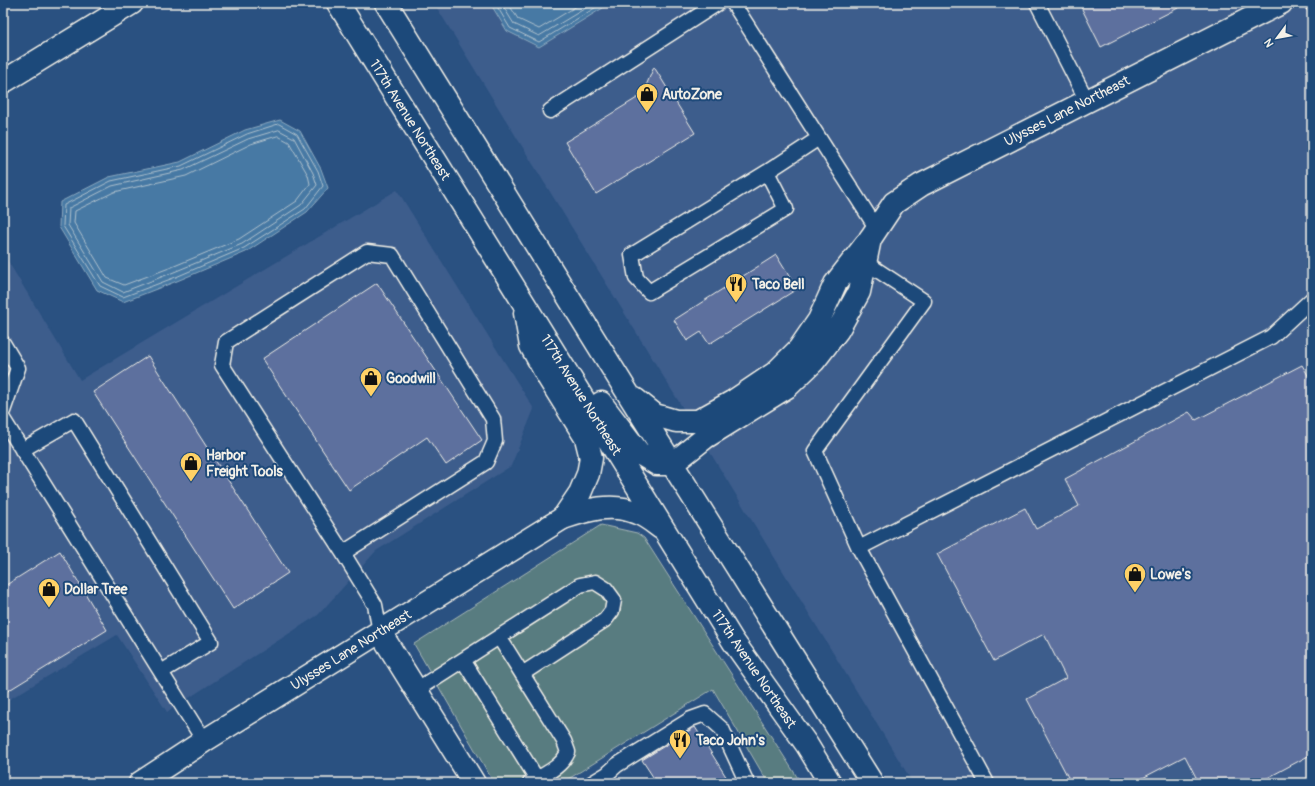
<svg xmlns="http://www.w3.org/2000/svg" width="1315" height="786" font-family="Pangolin,sans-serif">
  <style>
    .built { fill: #3d5d8c }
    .green { fill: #597b80; stroke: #a6b6b4 }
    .water { fill: #4779a4; stroke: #8ca9bf }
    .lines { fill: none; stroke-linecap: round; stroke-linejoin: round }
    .shore { stroke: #afc1cd; stroke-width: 1 }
    .building { fill: #5d709e; stroke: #f4f1e8 }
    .lane-casing { stroke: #f4f1e8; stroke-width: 17 }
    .street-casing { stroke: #f4f1e8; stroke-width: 25 }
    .secondary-casing { stroke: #f4f1e8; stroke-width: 25 }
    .highway-casing { stroke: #f4f1e8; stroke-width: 25 }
    .lane { stroke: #1f4a7a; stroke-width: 14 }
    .street { stroke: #1f4a7a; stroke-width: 22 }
    .secondary { stroke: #1f4a7a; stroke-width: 22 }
    .highway { stroke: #1f4a7a; stroke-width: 22 }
    .labels { text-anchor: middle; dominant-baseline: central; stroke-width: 4; stroke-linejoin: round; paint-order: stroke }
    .poi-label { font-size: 14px; font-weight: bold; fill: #f4f1e8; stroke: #1f4a7a; text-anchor: start }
    .street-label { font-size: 14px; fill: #f4f1e8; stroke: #1f4a7a }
  </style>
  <rect width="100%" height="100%" fill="#2a5181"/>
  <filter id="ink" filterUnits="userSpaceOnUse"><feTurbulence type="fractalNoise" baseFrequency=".025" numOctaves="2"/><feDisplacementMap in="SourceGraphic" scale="8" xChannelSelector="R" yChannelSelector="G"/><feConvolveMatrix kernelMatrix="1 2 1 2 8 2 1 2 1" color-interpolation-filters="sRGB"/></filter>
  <g filter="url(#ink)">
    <path class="built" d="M434,3H1312V783H913Z
      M397,190L534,409L511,466L376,551L318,615L167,712L117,635L3,703V253L80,380Z"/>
    <path class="green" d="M601,525L637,533L644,538L801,783H768L713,689L562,783H494L414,644Z"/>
    <path class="water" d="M490,3H611L539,47L507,31Z
      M280,120L300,131L321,169L328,188L307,212L246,252L177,281L123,302L97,290L59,227L60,202L109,177L180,162L245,130Z"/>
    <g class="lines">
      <path class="shore" d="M495,3L510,28L539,42L603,3
        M501,3L514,24L539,36L594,3
        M508,3L518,19L539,29L582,3
        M279,124L297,134L318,171L323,186L305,209L244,248L176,277L123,297L100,286L63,226L64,205L111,181L181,166L247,134Z
        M279,130L294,138L313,173L317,185L301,205L242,244L174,272L123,292L103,282L68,225L69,208L112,186L183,170L248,139Z
        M278,136L289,142L308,175L310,184L297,201L239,239L172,267L124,285L107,278L74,223L75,211L114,192L186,176L251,144Z"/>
    </g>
    <path class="building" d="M1079,3H1188L1101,47Z
      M654,67L695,133L596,194L565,142L642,95Z
      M776,255L797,289L709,344L701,332L687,341L674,320Z
      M377,283L482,440L446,465L427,437L349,490L262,359Z
      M148,356L288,573L233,609L93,392Z
      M1302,365L1312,382V754L1258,783H1199L1185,756L1133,783H1071L1027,699L1066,678L1044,634L994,661L937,554L1025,508L1036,529L1079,506L1065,479L1189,412L1196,420Z
      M60,551L107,630L6,692L3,687V587Z
      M695,727L730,783H657L642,760Z"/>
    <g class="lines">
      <g class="lane-casing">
        <path id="lane" d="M733,3L877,229
          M1037,3L1087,101
          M1312,3V4
          M550,111L718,3
          M767,172L786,209L649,292L636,278L632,255L767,172L819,138
          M865,262L924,301L815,451L859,548L1271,337L1312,299
          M3,343L18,368
          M3,411L18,368
          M3,419L204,741
          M22,450L74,420L211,642L161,672
          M859,548L987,783
          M343,553L486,462L495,441L493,419L392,255L367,252L226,342L222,365L343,553L375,605L380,632
          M499,637L564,741L568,752C561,768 544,774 530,783
          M463,660L537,779
          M416,690L580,585L595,582L606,589L614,600L612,611L605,620L522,674
          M592,783L607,774L617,765L691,719L705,714L722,729L747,783"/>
      </g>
      <g class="street-casing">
        <path id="street" d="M870,239L894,203L921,185L1281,3
          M380,632L474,783
          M140,783L204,741L563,518"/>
      </g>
      <g class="secondary-casing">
        <path id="secondary" d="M338,3L733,641L807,745L830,783
          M386,3L629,395L872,783
          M525,313L531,346L548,377L586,438L591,458L588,474L580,493L563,518
          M635,399L655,415L676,421H698L732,402L775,373L799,349L819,320L835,284L866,244
          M601,403L639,453L657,464H672L706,437L787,387L814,361L838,330L859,292L870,239
          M563,518C587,510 612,502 637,513C646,516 654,523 661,528"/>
      </g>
      <g class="highway-casing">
        <path id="highway" d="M3,82L132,3"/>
      </g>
      <use href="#lane" class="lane"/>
      <use href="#street" class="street"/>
      <use href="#secondary" class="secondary"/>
      <use href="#highway" class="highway"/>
    </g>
  </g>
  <defs>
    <g id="shop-pin" transform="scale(1.15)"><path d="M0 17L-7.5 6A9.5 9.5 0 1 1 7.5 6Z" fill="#ffd166" stroke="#1f4a7a"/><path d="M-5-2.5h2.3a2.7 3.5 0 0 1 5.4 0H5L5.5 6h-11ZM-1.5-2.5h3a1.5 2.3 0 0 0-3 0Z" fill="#111"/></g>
    <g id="restaurant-pin" transform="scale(1.15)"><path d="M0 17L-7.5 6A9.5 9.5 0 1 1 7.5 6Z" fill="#ffd166" stroke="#1f4a7a"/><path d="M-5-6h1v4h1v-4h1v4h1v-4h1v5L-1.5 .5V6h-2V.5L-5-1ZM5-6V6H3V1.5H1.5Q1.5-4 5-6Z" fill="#111"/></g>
  </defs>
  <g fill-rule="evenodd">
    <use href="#shop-pin" x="647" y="94"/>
    <use href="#restaurant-pin" x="736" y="284"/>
    <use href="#shop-pin" x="371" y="378"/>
    <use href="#shop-pin" x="191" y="463"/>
    <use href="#shop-pin" x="1135" y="574"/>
    <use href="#shop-pin" x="49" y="589"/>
    <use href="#restaurant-pin" x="680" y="740"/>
  </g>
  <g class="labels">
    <g class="poi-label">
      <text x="662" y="94">AutoZone</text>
      <text x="752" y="284">Taco Bell</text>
      <text x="386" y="378">Goodwill</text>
      <text x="206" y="455">Harbor<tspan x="206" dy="16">Freight Tools</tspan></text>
      <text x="1150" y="574">Lowe's</text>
      <text x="64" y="589">Dollar Tree</text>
      <text x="696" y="740">Taco John's</text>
    </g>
    <g class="street-label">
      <text transform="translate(1067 111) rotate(-27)">Ulysses Lane Northeast</text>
      <text transform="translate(410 120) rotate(58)">117th Avenue Northeast</text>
      <text transform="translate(581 395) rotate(58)">117th Avenue Northeast</text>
      <text transform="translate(351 650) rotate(-32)">Ulysses Lane Northeast</text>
      <text transform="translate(754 669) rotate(56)">117th Avenue Northeast</text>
    </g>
  </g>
  <rect width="1315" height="786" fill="none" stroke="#1f4a7a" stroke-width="16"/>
  <rect x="8" y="8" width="1299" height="770" fill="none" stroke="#f4f1e8" stroke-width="1.5" filter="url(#ink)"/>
  <g transform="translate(1277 38) rotate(238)" stroke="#1f4a7a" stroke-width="3" paint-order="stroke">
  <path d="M0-3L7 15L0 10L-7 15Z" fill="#f4f1e8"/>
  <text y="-6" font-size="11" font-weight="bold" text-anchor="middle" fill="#f4f1e8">N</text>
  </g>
</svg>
